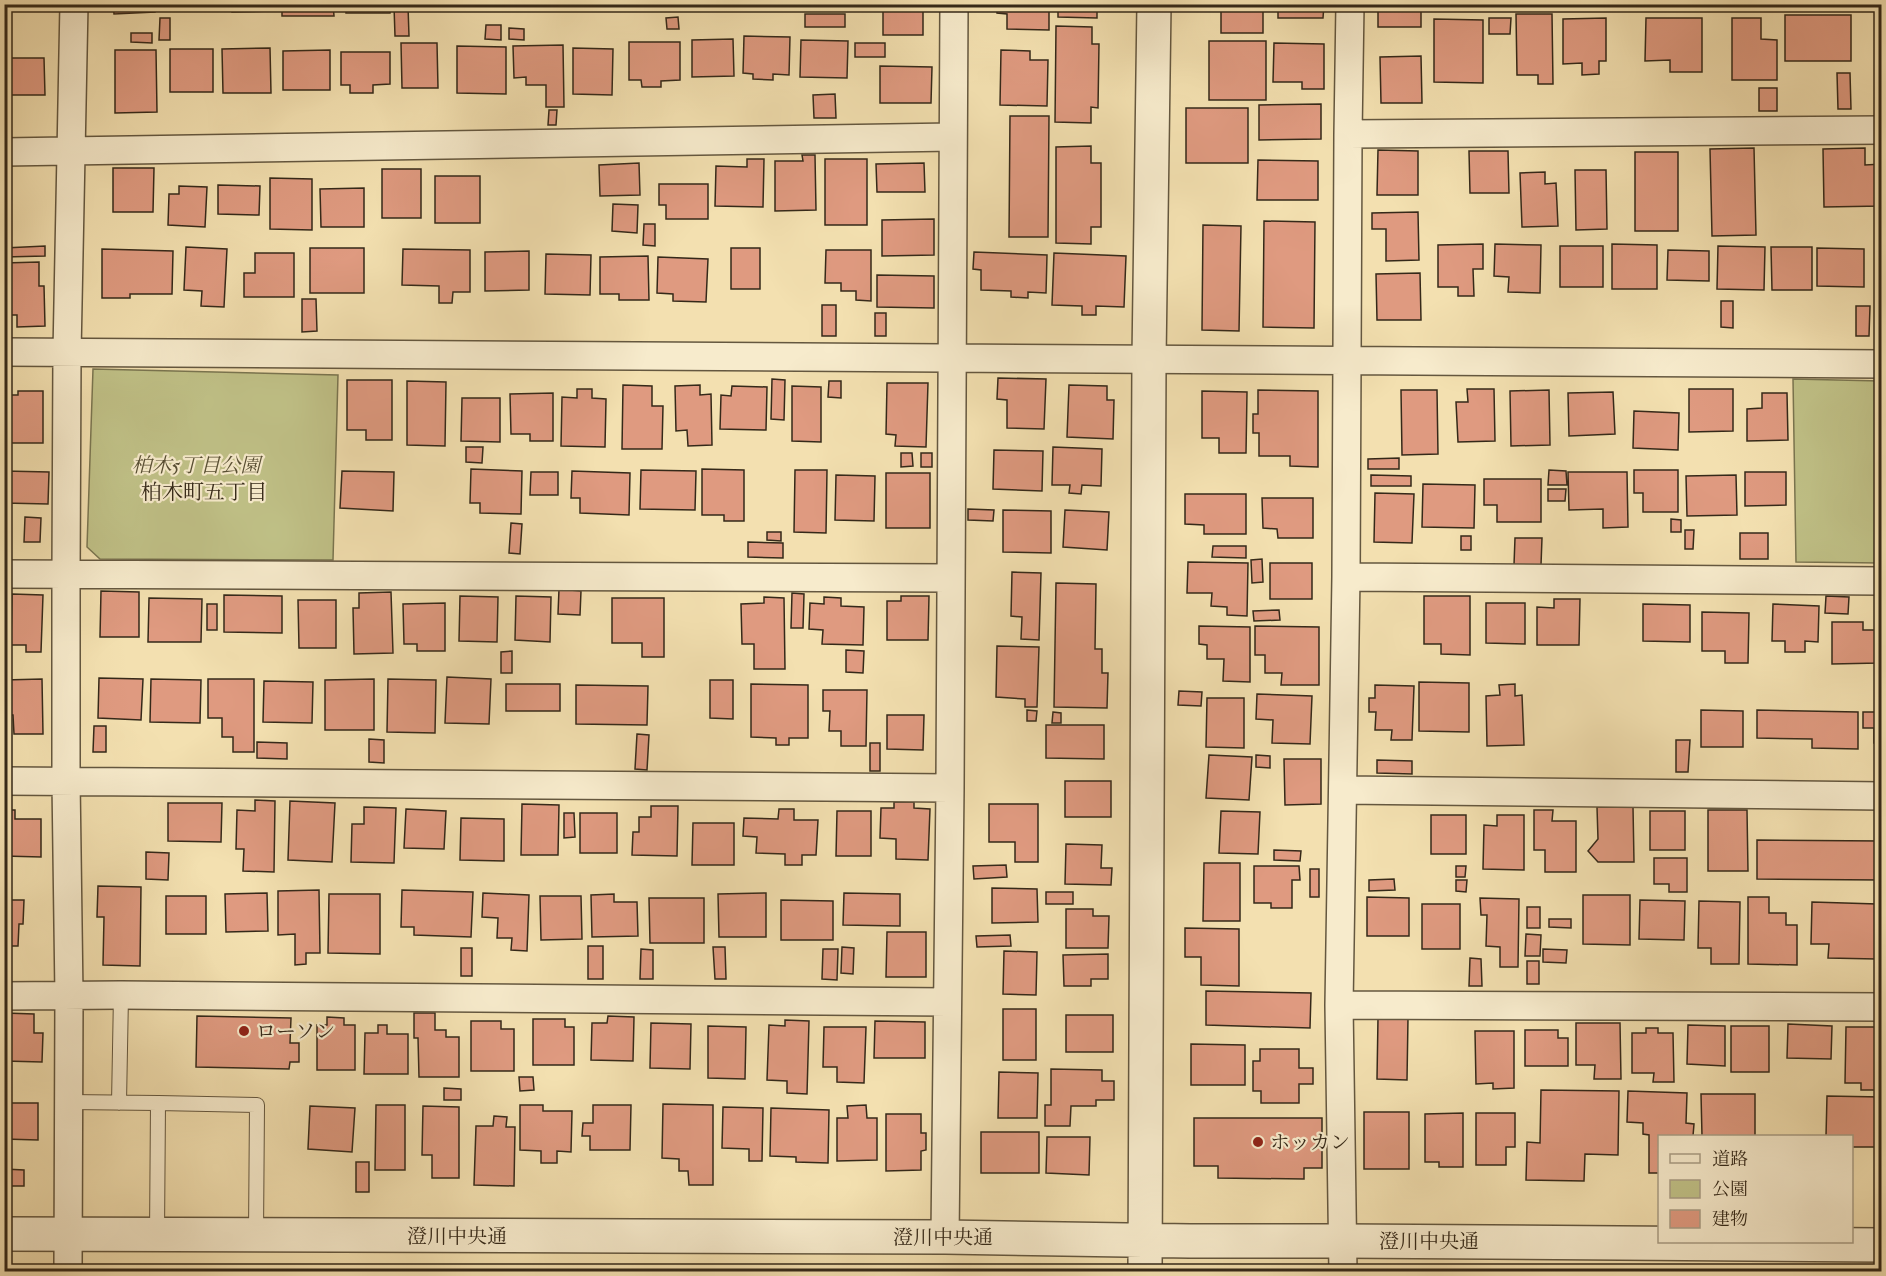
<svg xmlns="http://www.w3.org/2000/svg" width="1886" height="1276" font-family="'IM FELL Double Pica','Noto Serif JP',serif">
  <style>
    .green { fill: #c0c187; stroke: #7a7550; stroke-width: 1.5 }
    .building { fill: #df9a80; stroke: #352919; stroke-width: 1.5 }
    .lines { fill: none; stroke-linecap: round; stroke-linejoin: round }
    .service-casing { stroke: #64573f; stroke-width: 16 }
    .minor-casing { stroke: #64573f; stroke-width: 30 }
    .tertiary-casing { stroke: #64573f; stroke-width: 36 }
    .service { stroke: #f7ebcc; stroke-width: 14 }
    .minor { stroke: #f7ebcc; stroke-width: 27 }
    .tertiary { stroke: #f7ebcc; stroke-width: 33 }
    .poi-dot { fill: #8f2418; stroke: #f7ebcc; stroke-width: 2 }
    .labels { text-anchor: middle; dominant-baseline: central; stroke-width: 4.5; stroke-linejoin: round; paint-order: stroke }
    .park-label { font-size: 20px; font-style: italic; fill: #584f34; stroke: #f7ebcc }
    .poi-label { font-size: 20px; fill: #352919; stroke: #f7ebcc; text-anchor: start }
    .street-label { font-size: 20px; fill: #352919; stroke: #f7ebcc }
    .neighbourhood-label { font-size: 21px; fill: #352919; stroke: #f7ebcc }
  </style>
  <rect width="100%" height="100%" fill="#f3e0b0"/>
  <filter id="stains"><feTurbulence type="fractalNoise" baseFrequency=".00333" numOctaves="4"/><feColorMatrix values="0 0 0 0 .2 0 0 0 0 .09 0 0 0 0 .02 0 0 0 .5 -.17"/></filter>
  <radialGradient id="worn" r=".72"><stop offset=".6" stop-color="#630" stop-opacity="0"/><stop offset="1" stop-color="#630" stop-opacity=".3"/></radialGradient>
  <path class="green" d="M93,369L338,375L333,560L100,559L87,547Z
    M1793,379L1881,381V563L1796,562Z"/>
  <path class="building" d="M113,4H155V12L114,14Z
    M174,4H213V6L174,7Z
    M232,4H273V11L232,12Z
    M282,4H333L334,16H282Z
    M346,4H390V13H346Z
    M883,4H923V35H883Z
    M997,4H1049V30L1007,29V14L997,13Z
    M1058,4H1097V18L1058,17Z
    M1221,4H1263V33H1221Z
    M1278,4H1324L1323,18H1278Z
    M1378,4H1421V27H1378Z
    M394,6H408L409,36H395Z
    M805,14H845V27H805Z
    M1516,14H1552L1553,84H1538V75H1517Z
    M1785,15H1851V61H1785Z
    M678,17L679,29H667L666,18Z
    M160,18H170V40H159Z
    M1489,18H1511L1510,34H1489Z
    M1606,18V61H1599V74L1582,75V63L1563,64V19Z
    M1646,18H1702V72H1670V60L1645,61Z
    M1732,18H1761V39L1777,40V80H1732Z
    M1434,19L1483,20V83L1434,82Z
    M486,25H501V40L485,39Z
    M1056,26L1092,27V44H1099L1098,108L1091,107V123L1055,122Z
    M509,28L524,29V40L509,39Z
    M131,33H152V43L131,42Z
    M744,36L790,37L789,75L773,74V80L753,79V74L743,73Z
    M733,39L734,76L692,77V40Z
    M801,40L848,41L847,78L800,77Z
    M1209,41H1266V100H1209Z
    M629,42H680V80L661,81V87H642L641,80H629Z
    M401,43H437L438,88H402Z
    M855,43H885V57H855Z
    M1274,43L1324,44V89H1302V82H1273Z
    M563,45L564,107H546V85H526V77L514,78L513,46Z
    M457,46L506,47V94L457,93Z
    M270,48L271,93H223L222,49Z
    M573,48L613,49L612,95L573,94Z
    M170,49H213V92H170Z
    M115,50H156L157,112L115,113Z
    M330,50V90H283V51Z
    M1001,50L1030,51V60H1048L1047,106L1000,105Z
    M341,52H390V84L373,85V93H350V85H341Z
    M1421,56L1422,103H1381L1380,57Z
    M6,58H44L45,95H6Z
    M880,66L932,67L931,103H880Z
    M1837,73H1850L1851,109H1838Z
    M1759,88H1777V111H1759Z
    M835,94L836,118H814L813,95Z
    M1321,104V139L1259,140V105Z
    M1186,108H1248V163H1186Z
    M549,110H557L556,125H548Z
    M1010,116H1049L1048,237H1009Z
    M1091,146V163H1101V227H1091V244L1056,243V147Z
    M1754,148L1756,235L1712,236L1710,149Z
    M1865,148V165L1882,164V206L1824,207L1823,149Z
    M1378,150L1418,151V195H1377Z
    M1469,151H1508L1509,193H1470Z
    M1635,152H1678V231H1635Z
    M802,155H815L816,210L775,211V161H803Z
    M747,159H764L763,207L715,206L716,166L747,167Z
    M825,159H867V225H825Z
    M1258,160L1318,161V200H1257Z
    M639,163L640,195L600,196L599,165Z
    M924,163L925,192H877L876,164Z
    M113,168H154L153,212H113Z
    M382,169H421V218H382Z
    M1575,170H1606L1607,229L1576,230Z
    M1545,172V184L1556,183L1558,226L1522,227L1520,173Z
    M435,176H480V223H435Z
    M270,178L312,179V230L270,229Z
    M659,184H708V219H666V205H659Z
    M218,185L260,186L259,215L218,214Z
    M179,186L207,187L205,227L168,225L169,194H179Z
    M364,188V227H321L320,189Z
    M613,204L638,205L637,233L612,231Z
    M1418,212L1419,260L1386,261V229H1372V213Z
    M934,219V255L882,256V220Z
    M1264,221L1315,222L1314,328L1263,327Z
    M644,224H655V246L643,245Z
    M1203,225L1241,226L1239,331L1202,330Z
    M1483,244V269H1473L1474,296H1458V287H1438V245Z
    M1495,244L1541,245L1540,293L1508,292L1509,277L1494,276Z
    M1612,244L1657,245V289H1612Z
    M45,246V256L4,257V248Z
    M1560,246H1603V287H1560Z
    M1718,246L1765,247L1764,290L1717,289Z
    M186,247L227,249L224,307L201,306L202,291L184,290Z
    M1771,247H1812V290H1772Z
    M310,248H364V293H310Z
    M731,248H760V289H731Z
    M1817,248L1864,249V287L1817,286Z
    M102,249L173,251L172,294H130V298H102Z
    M403,249L470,250V292H453L452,303H439V286L402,285Z
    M826,250H871V301L856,300V291H841V283H825Z
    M1668,250L1709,251V281L1667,280Z
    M529,251V290L485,291V252Z
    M974,252L1047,255L1046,293L1028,292V298L1011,297V291L981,290V270L973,269Z
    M255,253H294V297H244V273H255Z
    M1054,253L1126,256L1124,307L1096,306V315H1082V306L1052,305Z
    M1877,253H1882V294H1877Z
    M546,254L591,255L590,295L545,294Z
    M648,256L649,300H619V294H600V257Z
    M658,257L708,259L706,302L673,301V294L657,293Z
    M39,262V286H44L45,326L17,327V315H4V263Z
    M1420,273L1421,320H1377L1376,274Z
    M877,275L934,276V308L877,307Z
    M302,299H316L317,331L302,332Z
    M1721,301H1733V328L1721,327Z
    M822,305H836V336H822Z
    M1856,306H1870L1869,336H1856Z
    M875,313H886V336H875Z
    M998,378L1046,379L1044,429L1007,428V400L997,399Z
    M772,379L785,380L784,420L771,419Z
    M347,380H392V440H366V430H347Z
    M407,381L446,382L445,446L407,445Z
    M829,381H841V398L828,397Z
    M887,383H928L926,447L895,446L896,435L886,434Z
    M623,385L652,386V406H663L662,449H622Z
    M700,385V395L711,394L712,445L688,446L687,430L676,431L675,386Z
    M1069,385L1107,386V400H1114L1113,439L1067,437Z
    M732,386L767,387L766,430L720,429L721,395L731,396Z
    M792,386L821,387V442L792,441Z
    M577,389H592V398L606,399L605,447L561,446L562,397L577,398Z
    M1467,389H1494L1495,441L1458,442L1456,402H1468Z
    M1689,389H1733V431L1689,432Z
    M1258,390L1318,391V467L1290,466V456H1259V433H1253V414H1258Z
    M1401,390H1437L1438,454L1402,455Z
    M1549,390L1550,445L1511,446L1510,391Z
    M18,391H43V443H4V395H18Z
    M1202,391L1247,392L1246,453H1219V438H1202Z
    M1613,392L1615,434L1569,436L1568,393Z
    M553,393V441H530V434H511L510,394Z
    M1762,393H1787L1788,440L1747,441V409L1762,408Z
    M462,398H500V442L461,441Z
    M1634,411L1679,413L1678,450L1633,448Z
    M466,447H483L482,463L466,462Z
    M1053,447L1102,449L1101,486L1082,485L1081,494L1069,493L1070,485H1052Z
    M994,450L1043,451L1042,491L993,489Z
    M901,453H912L913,466L901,467Z
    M921,453H932V467H921Z
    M1399,458V469H1368V459Z
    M471,469L522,471L521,514L480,513V503H470Z
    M702,469L744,470V521H724V515H702Z
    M641,470L696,471L695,510L640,509Z
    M795,470H827L826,533L794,532Z
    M1549,470L1566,471L1567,485H1548Z
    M1634,470H1678V512H1643V493H1634Z
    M4,471L49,472L48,504L4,503Z
    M342,471L394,472L393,511L340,508Z
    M572,471L630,473L629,515L580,513V498H571Z
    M531,472H558V495H530Z
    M1568,472H1627L1628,527L1603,528V509L1569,510Z
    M1745,472H1786V505L1745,506Z
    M886,473H930V528H886Z
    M836,475L875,476L874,521L835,520Z
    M1371,475L1411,476V486H1371Z
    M1736,475L1737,515L1687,516L1686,476Z
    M1484,479H1541V522H1497V505H1484Z
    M1423,484L1475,485L1474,528L1422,527Z
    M1548,489H1566L1565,501H1548Z
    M1375,493L1414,494L1412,543L1374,542Z
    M1185,494H1246V534H1204V525L1185,524Z
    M1262,498H1313V538H1278L1277,529L1263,528Z
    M968,509L994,510L993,521L968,520Z
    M1003,510L1051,511V553L1003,552Z
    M1065,510L1109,512L1107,550L1063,547Z
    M25,517L41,518L40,542H24Z
    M1671,519L1681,520V532H1671Z
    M511,523L522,524L520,554L509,553Z
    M1685,530H1694L1693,549H1685Z
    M767,532H781V541L767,540Z
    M1740,533H1768V559H1740Z
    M1461,536H1471V550H1461Z
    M1515,538H1542L1541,565H1514Z
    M748,542L783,543V558L748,557Z
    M1213,546H1246V558L1212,557Z
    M1262,559L1263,582L1252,583L1251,560Z
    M1188,562L1248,563L1247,616L1227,615V607L1211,606L1212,593H1187Z
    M1270,563H1312V599H1270Z
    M1012,572L1041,573L1039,640L1021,639L1022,617L1011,616Z
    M1056,583L1096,584L1095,649H1102V673H1108L1107,708L1054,707Z
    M559,589L581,591L580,615L558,614Z
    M101,591L139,592V637H100Z
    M391,592L393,653L354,654L353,608H359V593Z
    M792,593L804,594L803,628H791Z
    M12,594L43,595L41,652H26V645H11Z
    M224,595L282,596V633L224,632Z
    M460,596L498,597L497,642L459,641Z
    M516,596L551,597L550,642L515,640Z
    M901,596H929L928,640H887V601H901Z
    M1424,596H1470V655L1441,654V644H1424Z
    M1826,596L1849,597L1848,614L1825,613Z
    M764,597L784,598L785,669H754V644H742L741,604L764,603Z
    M824,597L841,598V606L864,607L863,645L822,644L823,630L809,629L810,603L824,604Z
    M149,598L202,599L201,642H148Z
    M612,598H664V657H642V643H612Z
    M1554,599H1580L1579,645H1537V607L1554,608Z
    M298,600H336V648H299Z
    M445,603V651H417V644H404L403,604Z
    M1486,603H1525V644L1486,643Z
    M207,604H217V630H207Z
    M1643,604L1690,605V642L1643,641Z
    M1773,604L1819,606L1818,642L1805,641V652H1785V641H1772Z
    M1279,610L1280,620L1254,621L1253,611Z
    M1702,612L1749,613L1748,663H1725V651H1702Z
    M1832,622H1863V630H1878L1879,663L1832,664Z
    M1199,626L1250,627V682L1223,681L1224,659H1207V645L1199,644Z
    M1255,626L1319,627V685H1281L1282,673H1265V655H1255Z
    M997,646L1039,647L1037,707H1025V699L996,697Z
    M846,650L864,651L863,673L846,672Z
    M512,651V673H501V652Z
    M447,677L491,679L489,724L445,723Z
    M99,678L143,679L141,720L98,718Z
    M42,679L43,734H14L13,715H5L4,680Z
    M151,679L201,680L200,723L150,722Z
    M208,679H254V752H233V737H222V718H208Z
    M374,679V730H325V680Z
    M388,679L436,680L435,733L387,732Z
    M710,680H733V719L710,718Z
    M264,681L313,682L312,723L263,722Z
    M1419,682L1469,683V732L1419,731Z
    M506,684H560V711H506Z
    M751,684L808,685V738H789V745H776V738L751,737Z
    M1515,684V696L1522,695L1524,745L1487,746L1486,696L1500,695L1499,685Z
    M576,685L648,686L647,725L576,724Z
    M1375,685L1414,686L1412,740H1391L1392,730H1375L1376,712H1369V698H1375Z
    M823,690H867L866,746H841V731H829L830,711H823Z
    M1179,691L1202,692L1201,706L1178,705Z
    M1257,694L1312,696L1310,744L1272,743L1273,720L1256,719Z
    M1207,698H1244V748L1206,747Z
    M1027,710L1037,711L1036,721H1027Z
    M1701,710L1743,711V747H1701Z
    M1757,710L1858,712V749L1812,748V739L1757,738Z
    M1053,712L1061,713V723H1052Z
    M1863,712H1882V743H1874V728H1863Z
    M887,715H924L923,750L887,749Z
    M1046,725H1104V759L1046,758Z
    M94,726H106V752H93Z
    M637,734L649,735L647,770L635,769Z
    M369,739L384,740V763L369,762Z
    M1676,740H1690L1688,772H1676Z
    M257,742L287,743V759L257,758Z
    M870,743H880V771H870Z
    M1209,755L1252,757L1249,800L1206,798Z
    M1256,755L1270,756V768L1256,767Z
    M1284,759H1321V804L1285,805Z
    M1377,760L1412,761V774L1377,773Z
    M1065,781H1111V817H1065Z
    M255,800L275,801L274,872L243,871L244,849H236L237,810L255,811Z
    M290,801L335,803L332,862L288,860Z
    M894,802H914V808L930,809L928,860L896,859V839L880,838L881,808H894Z
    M168,803H222L221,842L168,841Z
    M522,804L559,805L558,855H521Z
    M989,804H1038V862H1015V842H989Z
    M651,806H678L677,856L632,855L633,832H639V817H651Z
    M364,807L396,808L394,863L351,862L352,824H364Z
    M1597,807H1633L1634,862H1598L1588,851L1598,839Z
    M406,809L446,811L444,849L404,848Z
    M779,809H794V820H818L816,855H802V865H785V854L756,853L757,837L743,836L744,818L778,819Z
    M4,810H15V819H41V857L4,856Z
    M1534,810H1553L1552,821H1576V872H1545V850H1534Z
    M1708,810H1747L1748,871H1708Z
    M837,811H871V856H836Z
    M1221,811L1260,812L1258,854L1219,853Z
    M1650,811H1685V850H1650Z
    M564,813H574L575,837L564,838Z
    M580,813H617V853H580Z
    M1431,815H1466V854H1431Z
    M1497,815H1524V870L1483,869L1484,825L1497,826Z
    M461,818L504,819V861L460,860Z
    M693,823H734V865H692Z
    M1757,840L1882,841V880L1757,879Z
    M1066,844L1102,845L1101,868H1112L1111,885L1065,884Z
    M1274,850L1301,851L1300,861L1274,860Z
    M146,852L169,853L168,880L146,879Z
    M1654,858H1687V892H1669V884H1654Z
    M1204,863H1240V921H1203Z
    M1006,865L1007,877L974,879L973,866Z
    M1254,866H1299L1300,880H1292V908H1271V903H1254Z
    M1456,866H1466L1465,877H1456Z
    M1310,869H1319V897H1310Z
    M1394,879L1395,890L1369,891V880Z
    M1456,880H1467L1466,892L1456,891Z
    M98,886L141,887L140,966L103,965L104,917H97Z
    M992,888L1037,889L1038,922L992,923Z
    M319,890L320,953H306V964L295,965V934L278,935V891Z
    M402,890L473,892L471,937L414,935V927H401Z
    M1046,892H1073V904H1046Z
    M267,893L268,931L226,932L225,894Z
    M483,893L529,895L527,951L511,950L512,938H497L498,918L482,917Z
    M766,893V937H719L718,894Z
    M844,893L900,894V926L843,925Z
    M329,894H380V954L328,953Z
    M614,894V902H637L638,936L592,937L591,895Z
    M1583,895H1630V945L1583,944Z
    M166,896H206V934H166Z
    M540,896H581L582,939L541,940Z
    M1367,897L1409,898V936H1367Z
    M1748,897H1769V913H1786V925H1797V965L1748,964Z
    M649,898H704V943H650Z
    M1480,898L1519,899L1518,967H1500V947L1486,946L1487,915H1481Z
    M4,900H24L23,924H19L18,946H4Z
    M781,900L833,901V940H781Z
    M1640,900L1685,901L1684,940L1639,939Z
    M1699,901L1740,902L1739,964H1711V948H1698Z
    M1812,902L1877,904L1876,959L1828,958L1829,944H1811Z
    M1422,904H1460V949H1422Z
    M1527,907H1540V928H1527Z
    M1066,909H1093V916H1109L1108,948H1066Z
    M1549,919H1571V928L1549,927Z
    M1185,928L1239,929V986L1201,985V957H1185Z
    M887,932H926V977H886Z
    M1526,934L1541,935L1540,956H1525Z
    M1010,935L1011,946L977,947L976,936Z
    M588,946H603V979H588Z
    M713,947H725L726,979H715Z
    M842,947L854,948L853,974L841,973Z
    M461,948H472V976H461Z
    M641,949L653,950V979H640Z
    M823,949H838L837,980L822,979Z
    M1543,949L1567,950L1566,963L1543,962Z
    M1004,951L1037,952L1036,995L1003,994Z
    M1108,954V979H1091V986H1064L1063,955Z
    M1470,958L1481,959L1482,986H1469Z
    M1527,961H1539V984H1527Z
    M1206,991L1311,993L1310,1028L1206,1025Z
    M1003,1009H1036V1060H1003Z
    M4,1013L34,1014V1033H43L42,1062L4,1061Z
    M414,1013H435V1030H446V1037H459V1077H419L418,1038H414Z
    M1066,1015H1113V1052H1066Z
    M197,1016L291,1018L290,1043H299V1062H290L289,1069L196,1067Z
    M608,1016L634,1017L633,1061L591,1060L592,1023H607Z
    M327,1017L344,1018V1025H355V1070H317V1025H327Z
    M1378,1018H1408L1407,1080L1377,1079Z
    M533,1019H565V1027H574V1065H533Z
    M785,1020L809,1021L807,1094L787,1093V1081L767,1080L769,1025L785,1026Z
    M471,1021H501V1029H514V1071H471Z
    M875,1021L925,1022V1058H874Z
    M651,1023L691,1024L690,1069L650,1068Z
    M1576,1023H1620L1621,1079H1594L1595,1065H1576Z
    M1788,1024L1832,1026L1831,1059L1787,1058Z
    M378,1025H387V1034H408V1074H364L365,1033H378Z
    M1688,1025L1725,1026V1066L1687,1064Z
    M708,1026L746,1027L745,1079L708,1078Z
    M1731,1026H1769V1072H1731Z
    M824,1027H866L864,1083L837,1082V1067H823Z
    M1846,1027H1880V1090H1861V1083H1845Z
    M1646,1028H1658V1033H1673L1674,1082H1653L1654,1073H1632V1033H1646Z
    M1525,1030H1558V1038H1568V1066H1525Z
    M1475,1031H1514V1088L1493,1089V1083L1476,1084Z
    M1191,1044L1245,1045V1085H1191Z
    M1260,1049H1299V1068H1313V1084H1299V1103H1261V1091H1253V1061H1260Z
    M1051,1069L1102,1070V1081H1114V1100H1096V1106H1071L1070,1126H1045V1105H1051Z
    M999,1072L1038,1073L1037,1118H998Z
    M519,1077H533L534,1090L520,1091Z
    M444,1088L461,1089V1100H444Z
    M1541,1090L1619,1091L1618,1155L1585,1154L1584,1181L1526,1180L1527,1142L1540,1143Z
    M1628,1091L1687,1093L1686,1123L1694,1124L1693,1136H1660V1173H1649V1135L1643,1134V1123L1627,1122Z
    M1701,1094H1755V1136H1702Z
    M1827,1096L1881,1097L1880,1147H1852V1136H1826Z
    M4,1103H38V1140L4,1139Z
    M663,1104L713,1105V1185H689L688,1171H679V1159L662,1158Z
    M376,1105H405V1170H375Z
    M520,1105H543V1111H572L571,1152L557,1151V1163H541V1151L520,1150Z
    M593,1105H631L630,1150H590V1136H582L583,1123H593Z
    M866,1105L867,1118H877V1160L837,1161V1118H848L847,1106Z
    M310,1106L355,1108L352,1152L308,1149Z
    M423,1106L459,1107V1178H432V1155H422Z
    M723,1107L763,1108L762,1161H749V1149L722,1148Z
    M771,1108L829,1110L828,1163L796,1162V1157L770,1156Z
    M1364,1112H1409V1169H1364Z
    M1463,1113V1167H1439V1162H1425V1114Z
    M1476,1113H1515V1147H1506V1165H1476Z
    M886,1114H921V1133H926V1150L921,1151V1170L886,1171Z
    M494,1116L507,1117L506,1127H515L514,1186L474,1185L476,1126H493Z
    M1194,1118H1322V1168H1304V1179L1218,1178V1166H1194Z
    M981,1132H1039V1173H981Z
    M1047,1137H1090L1089,1175L1046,1173Z
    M356,1162H369V1192H356Z
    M4,1169L24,1170V1186H4Z"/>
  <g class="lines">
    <g class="service-casing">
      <path id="service" d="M68,1102L158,1103L157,1235
        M119,1103L121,995
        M158,1103L257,1105L256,1234"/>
    </g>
    <g class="minor-casing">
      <path id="minor" d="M1348,134L1882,130
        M4,152L953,137
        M4,352L1882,364
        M4,574L951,578
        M1346,577L1882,581
        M4,781L950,788
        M1343,790L1882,796
        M4,996L121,995L947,1002
        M1339,1005L1882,1007
        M945,1237L950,788L954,4
        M68,1272L69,996L66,781V574L67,353L74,4
        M1343,1272L1339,1005L1346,577L1348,134L1350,4"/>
    </g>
    <g class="tertiary-casing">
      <path id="tertiary" d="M4,1234L945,1237L1190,1241H1343L1882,1245
        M1145,1272L1149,359L1154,4"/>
    </g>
    <use href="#service" class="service"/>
    <use href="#minor" class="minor"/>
    <use href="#tertiary" class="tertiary"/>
  </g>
  <g class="poi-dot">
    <circle cx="244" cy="1031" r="6"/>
    <circle cx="1258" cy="1142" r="6"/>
  </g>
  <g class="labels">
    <g class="park-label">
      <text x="196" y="465">柏木5丁目公園</text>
    </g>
    <g class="poi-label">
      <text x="256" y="1031">ローソン</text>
      <text x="1270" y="1142">ホッカン</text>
    </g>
    <g class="street-label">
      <text x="457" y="1236">澄川中央通</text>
      <text x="943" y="1237">澄川中央通</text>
      <text x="1429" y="1241">澄川中央通</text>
    </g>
    <g class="neighbourhood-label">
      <text x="204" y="492">柏木町五丁目</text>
    </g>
  </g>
  <rect width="1886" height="1276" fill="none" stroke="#f3e0b0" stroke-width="24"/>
  <rect x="6" y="6" width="1874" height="1264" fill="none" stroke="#352919" stroke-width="3"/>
  <rect x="12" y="12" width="1862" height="1252" fill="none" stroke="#352919" stroke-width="1.5"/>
  <rect x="1658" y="1135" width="195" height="108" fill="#f7ebcc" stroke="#a99d84" stroke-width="1.5"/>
  <rect x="1670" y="1154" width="30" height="9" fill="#f7ebcc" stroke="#a99d84" stroke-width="1.5"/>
  <text x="1712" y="1165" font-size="18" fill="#352919">道路</text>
  <rect x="1670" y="1180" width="30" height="18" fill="#c0c187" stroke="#a99d84" stroke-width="1.5"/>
  <text x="1712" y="1195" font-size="18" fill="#352919">公園</text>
  <rect x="1670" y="1210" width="30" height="18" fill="#df9a80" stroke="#a99d84" stroke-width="1.5"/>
  <text x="1712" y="1225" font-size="18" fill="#352919">建物</text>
  <rect width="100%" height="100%" filter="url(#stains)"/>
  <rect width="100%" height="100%" fill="url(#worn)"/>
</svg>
